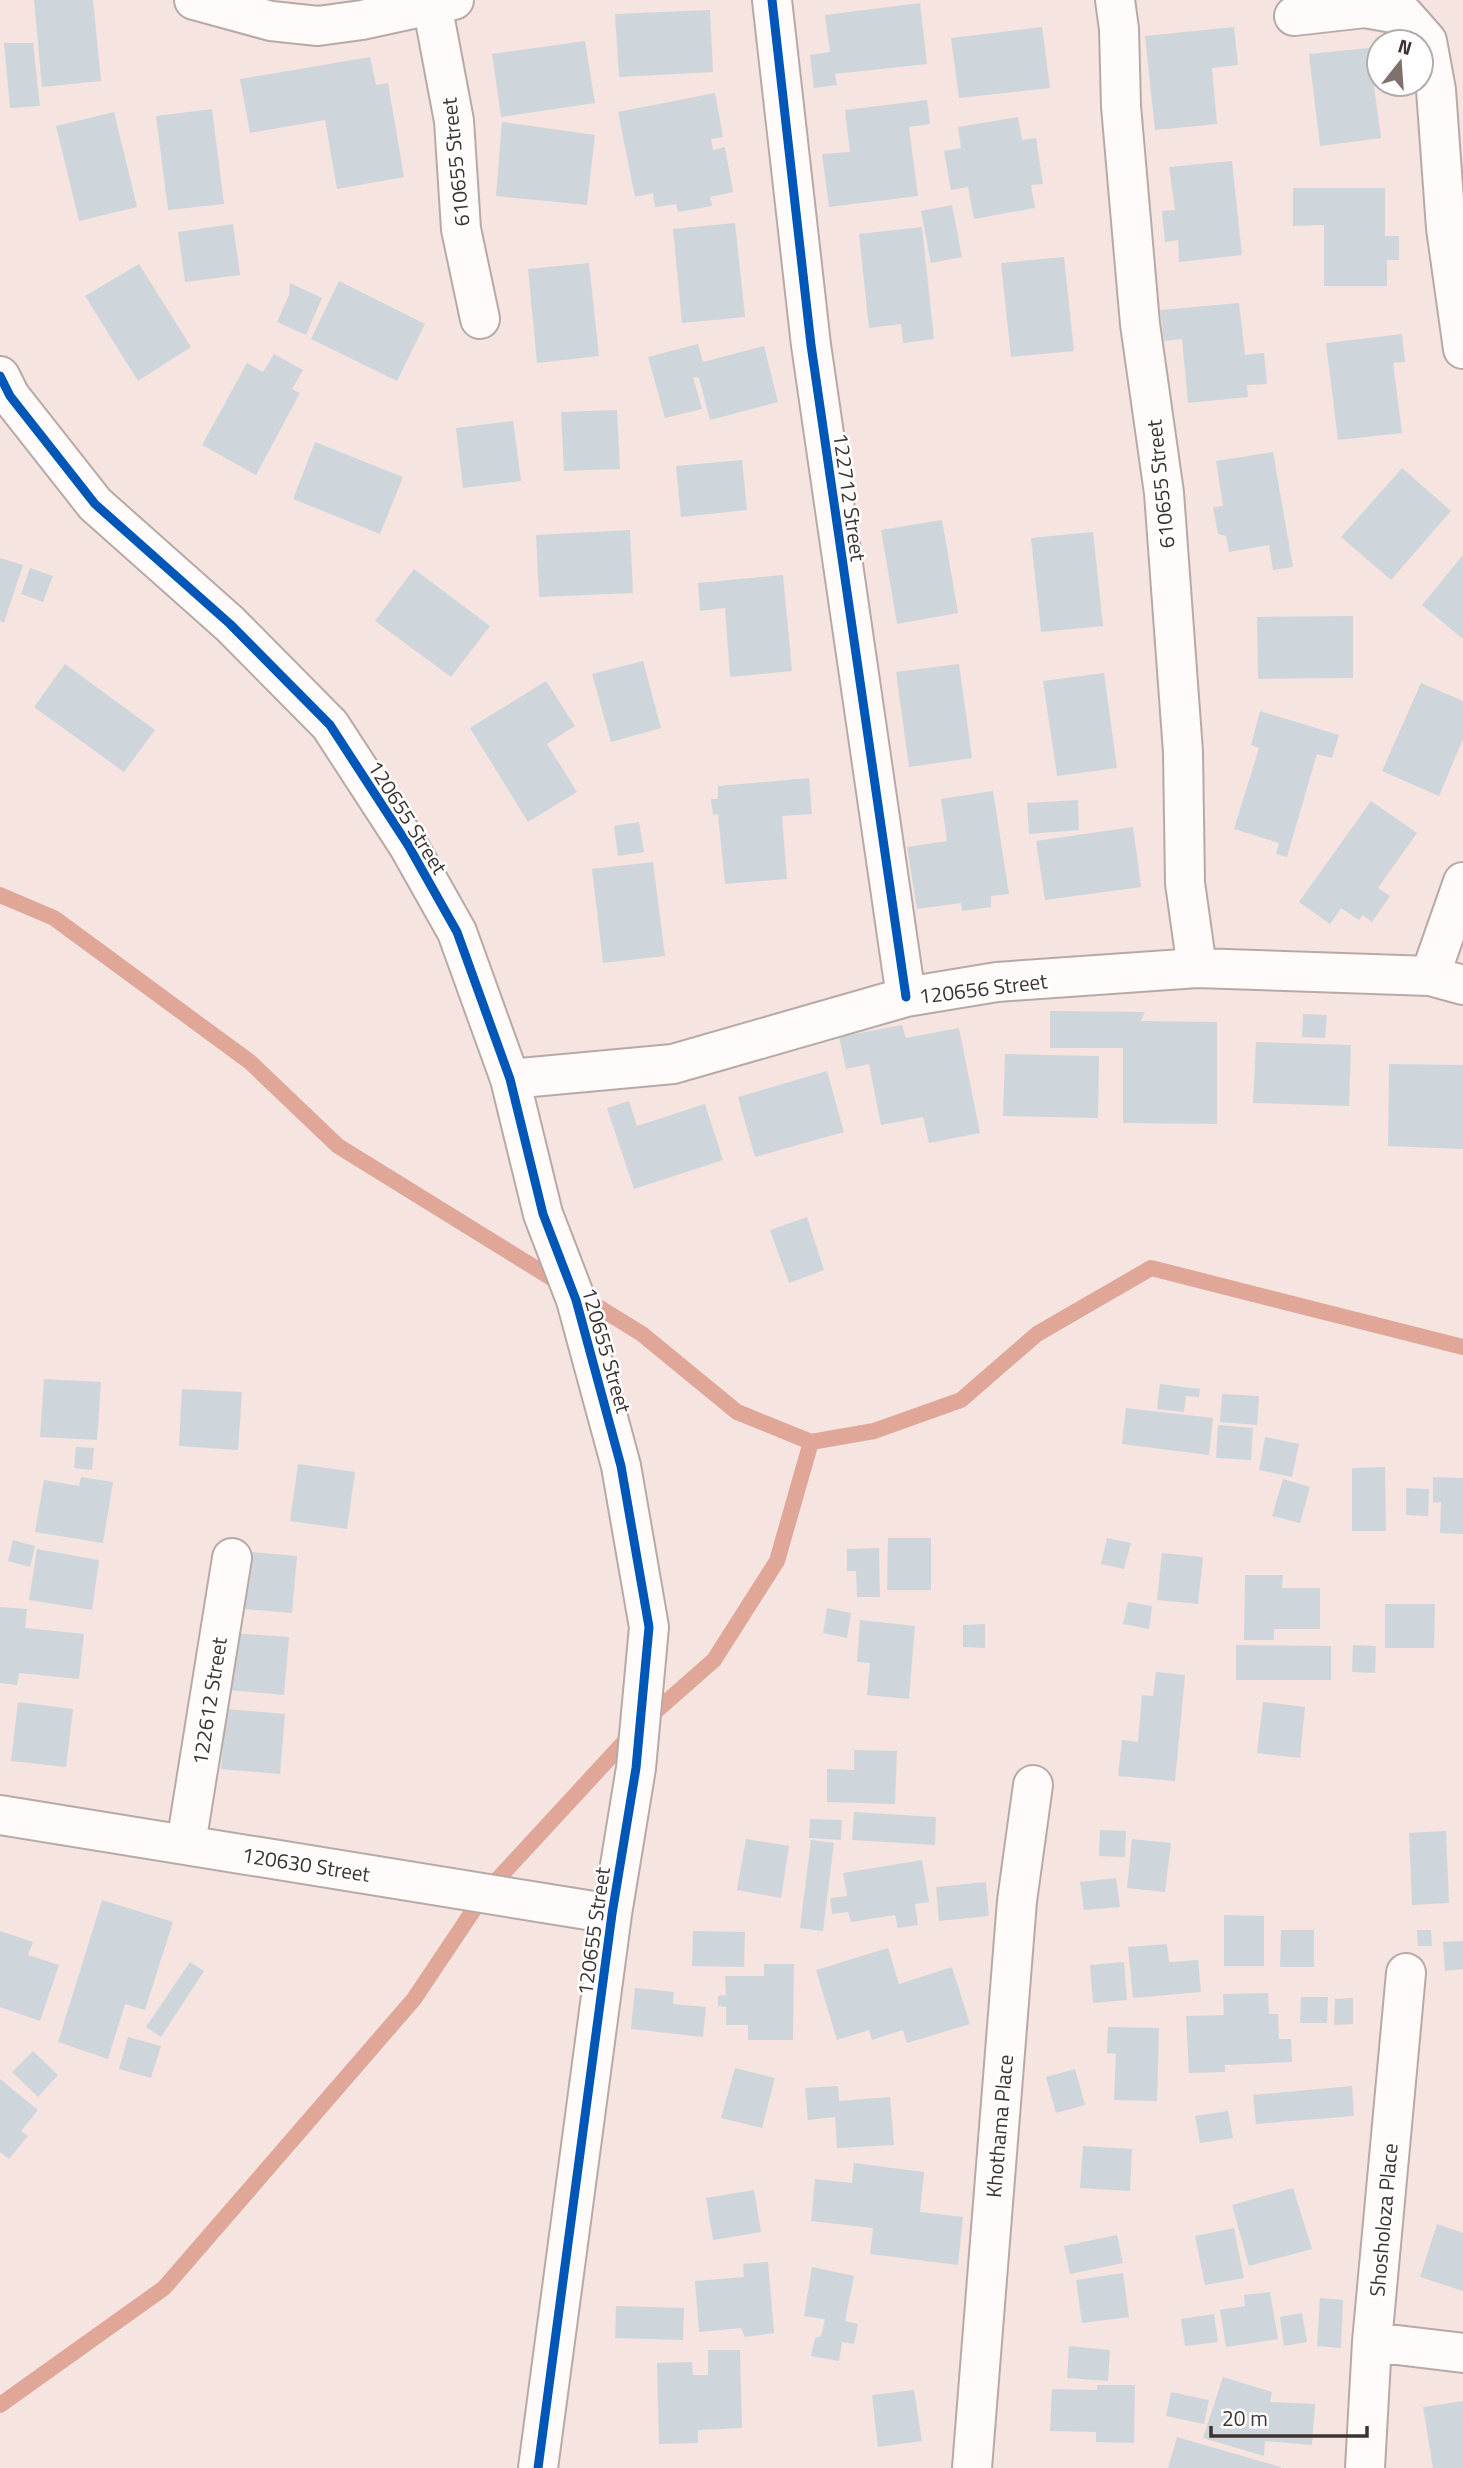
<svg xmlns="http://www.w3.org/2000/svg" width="1463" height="2468" font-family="'Titillium Web',sans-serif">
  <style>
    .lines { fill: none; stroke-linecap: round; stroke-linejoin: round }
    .stream { stroke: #e0a799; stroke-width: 16 }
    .building { fill: #cfd6db }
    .minor-casing { stroke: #b7aaa6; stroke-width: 42 }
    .minor { stroke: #fefbfa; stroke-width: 38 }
    .cycleway-casing { stroke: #fff; stroke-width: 13 }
    .cycleway { stroke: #0057b8; stroke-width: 9 }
    .labels { text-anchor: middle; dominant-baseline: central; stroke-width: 5; stroke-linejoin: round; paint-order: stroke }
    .street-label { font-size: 21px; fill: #3f3330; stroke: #fff }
  </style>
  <rect width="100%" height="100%" fill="#f5e4df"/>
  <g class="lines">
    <path class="stream" d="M0,895L54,918L250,1062L338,1146L642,1334L737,1412L811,1442L874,1431L961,1400L1037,1334L1151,1268L1463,1347
      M0,2405L164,2288L414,1999L485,1893L639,1726L714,1660L777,1561L811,1442"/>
  </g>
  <path class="building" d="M34,0H93L101,81L42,87Z
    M920,3L927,64L835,74L837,85L814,88L810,55L830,52L825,15Z
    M710,10L713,72L619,77L615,14Z
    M1042,27L1050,88L959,98L951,38Z
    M1234,27L1238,65L1212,68L1217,124L1155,130L1145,36Z
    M585,41L595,103L501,117L492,54Z
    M4,43H33L40,106L10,108Z
    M1369,48L1381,138L1320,146L1309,54Z
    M370,57L376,85L388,83L404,177L337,189L325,120L250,133L240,79Z
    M715,93L723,137L711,139L713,150L725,147L733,192L710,197L712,206L678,212L676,204L655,207L653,193L635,197L618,112Z
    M927,100L930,124L909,127L918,196L829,207L822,154L850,152L845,110Z
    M212,109L224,204L168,210L156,116Z
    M114,112L137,207L79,221L56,126Z
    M1018,117L1022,140L1036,138L1043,184L1031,185L1035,208L974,219L968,187L951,190L944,151L961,148L958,127Z
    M502,122L595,135L587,205L496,196Z
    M1232,161L1242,255L1179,262L1178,240L1165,242L1162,211L1175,210L1169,167Z
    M1293,188H1385V236H1399V260H1387V286H1324V225L1293,226Z
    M952,205L962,257L931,263L921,211Z
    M735,223L745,317L682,323L673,229Z
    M233,224L240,275L185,282L178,232Z
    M922,227L934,339L903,343L901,324L869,328L859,234Z
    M1064,257L1074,351L1011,357L1001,263Z
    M589,263L599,356L537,363L528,269Z
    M139,264L191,347L138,381L85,296Z
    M339,281L425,324L397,381L311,339Z
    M290,283L322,298L306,335L277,322L289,295Z
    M1239,303L1245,355L1264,353L1267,384L1247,385L1248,397L1188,403L1182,339L1164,341L1160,310Z
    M1402,334L1405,362L1393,363L1402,433L1338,440L1326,343Z
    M698,344L703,362L764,346L778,402L710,420L699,378L693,377L702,409L665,418L648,357Z
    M274,354L303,370L292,389L300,393L256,475L202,445L247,363L263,372Z
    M617,410L620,469L564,471L561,412Z
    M513,421L521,481L463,488L456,428Z
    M315,442L403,477L380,534L293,499Z
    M1273,452L1293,567L1273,570L1269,545L1229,552L1226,536L1218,534L1213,507L1223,506L1216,461Z
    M742,460L747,510L681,517L676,466Z
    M1402,468L1451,511L1391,580L1341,537Z
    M942,520L958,613L897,624L881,530Z
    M630,530L633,593L539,597L536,535Z
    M1093,532L1103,626L1041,632L1031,538Z
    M1463,555V639L1422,605Z
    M0,558L23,565L4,623L0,621Z
    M30,568L53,576L43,602L21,594Z
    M414,569L490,626L451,677L375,621Z
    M783,575L792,671L730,677L725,608L700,611L698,583Z
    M1353,616V678L1258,679L1257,617Z
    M643,661L661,728L611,742L592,674Z
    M65,664L155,730L124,772L34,707Z
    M959,664L972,758L909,767L896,672Z
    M1104,673L1117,768L1057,776L1043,681Z
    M546,681L575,726L547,744L577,792L528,822L470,728Z
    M1421,683L1463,701V739L1439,796L1382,771Z
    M1260,711L1339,735L1332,758L1317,754L1287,857L1276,854L1279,843L1234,829L1259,748L1251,745Z
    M809,778L812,814L782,816L787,879L725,884L718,814L713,815L711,799H718V786Z
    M993,791L1009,894L991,896V907L962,911L961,903L917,909L907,847L947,841L941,799Z
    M1078,800L1079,830L1029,834L1027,803Z
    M1371,801L1417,833L1378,888L1390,896L1372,922L1363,915L1359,920L1341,908L1330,924L1299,902Z
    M639,822L644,852L618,856L614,826Z
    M1133,827L1141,887L1045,900L1036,841Z
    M653,862L665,956L603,963L592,869Z
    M1050,1011L1145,1012L1141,1021L1217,1022V1124L1123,1123V1048H1050Z
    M1303,1014L1327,1015L1325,1038L1302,1037Z
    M902,1025L906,1038L959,1028L980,1133L929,1143L923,1117L881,1125L869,1064L846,1069L839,1037Z
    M1256,1042L1351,1045L1349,1106L1253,1103Z
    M1005,1054L1099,1056L1098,1118L1003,1116Z
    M1389,1064L1463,1065V1149L1388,1146Z
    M827,1071L844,1132L755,1157L738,1097Z
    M629,1101L637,1126L705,1104L723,1160L634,1189L607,1108Z
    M807,1217L824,1270L789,1283L770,1230Z
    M44,1379L101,1382L97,1440L40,1437Z
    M1160,1384L1200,1389L1199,1397L1186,1396L1184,1412L1157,1409Z
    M182,1389L242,1392L238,1450L179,1446Z
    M1222,1394L1259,1396L1257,1425L1220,1422Z
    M1126,1408L1213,1418L1209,1455L1122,1444Z
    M1218,1425L1253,1428L1251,1460L1216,1458Z
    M1265,1437L1299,1444L1292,1477L1259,1470Z
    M76,1447L94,1448L92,1470L74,1468Z
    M298,1464L355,1472L347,1529L290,1521Z
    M1385,1467L1386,1531H1352V1468Z
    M81,1477L113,1482L103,1543L35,1532L44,1480L79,1486Z
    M1433,1477L1463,1478V1534L1440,1533L1441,1502L1433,1503Z
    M1283,1479L1310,1487L1300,1523L1272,1516Z
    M1406,1488L1429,1489L1428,1516L1406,1515Z
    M888,1538H931V1590H887Z
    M1107,1538L1131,1543L1124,1569L1101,1564Z
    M13,1540L35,1546L30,1567L8,1561Z
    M879,1548L880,1597H857L856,1571H847V1549Z
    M37,1549L99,1560L92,1610L29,1600Z
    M240,1551L297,1556L292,1613L234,1608Z
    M1162,1553L1203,1557L1198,1604L1157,1600Z
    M1245,1575H1283L1282,1588H1320V1629H1274V1640H1244Z
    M1128,1602L1152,1606L1149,1629L1123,1624Z
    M1385,1604H1435L1434,1648H1385Z
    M0,1607L27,1609L25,1628L84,1634L79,1679L19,1673L17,1685L0,1683Z
    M827,1608L851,1613L847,1638L823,1633Z
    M860,1620L915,1626L909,1699L867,1695L870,1663L857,1662Z
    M985,1624V1648L963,1647V1625Z
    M233,1633L289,1637L284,1695L228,1690Z
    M1236,1645L1331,1646V1680H1236Z
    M1353,1645L1376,1646L1375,1673L1352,1672Z
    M1156,1672L1185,1675L1175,1781L1118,1776L1122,1740L1138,1742L1142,1695L1153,1696Z
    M18,1702L73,1709L66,1767L11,1761Z
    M1263,1702L1305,1707L1300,1758L1257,1753Z
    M226,1709L285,1714L280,1774L221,1769Z
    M854,1750L897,1751L895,1804L827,1802V1769L854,1770Z
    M854,1812L936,1817L935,1845L852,1840Z
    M810,1819L842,1820L841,1840L809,1838Z
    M1100,1830L1126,1831L1125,1857L1099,1856Z
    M1446,1831L1449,1903L1412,1905L1409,1833Z
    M746,1839L789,1846L781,1898L737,1890Z
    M1132,1839L1171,1843L1165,1892L1127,1888Z
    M811,1840L834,1843L823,1931L800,1928Z
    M922,1860L929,1902L915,1904L918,1925L898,1928L895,1915L851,1922L848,1912L832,1914L830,1898L847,1896L843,1873Z
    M1116,1878L1120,1907L1084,1910L1080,1882Z
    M986,1882L989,1916L939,1921L936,1887Z
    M102,1900L173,1922L145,2010L125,2004L108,2059L58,2042Z
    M1224,1915L1264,1916V1966H1224Z
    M1281,1930H1314V1967H1280Z
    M1417,1930H1431L1432,1946H1418Z
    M0,1931L33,1942L28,1955L59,1965L40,2021L0,2007Z
    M693,1931L745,1932L744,1967L692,1966Z
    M1463,1941V1969L1445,1971L1443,1942Z
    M1167,1944L1169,1962L1198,1960L1201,1992L1133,1998L1128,1947Z
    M888,1948L899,1984L952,1967L970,2024L907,2043L903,2030L872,2040L869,2030L837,2040L816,1970Z
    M190,1962L204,1971L161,2037L146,2027Z
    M1124,1962L1127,2000L1093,2003L1090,1965Z
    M764,1964H794L793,2040H748V2025H726V2007L718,2006V1996L726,1995L725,1976H764Z
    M635,1988L674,1992L673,2004L706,2007L703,2037L631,2029Z
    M1268,1993L1269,2014H1278L1279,2039H1291L1292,2062L1225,2065V2072L1189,2073L1186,2016L1224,2015L1223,1994Z
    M1301,1997H1328L1327,2023H1300Z
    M1353,1998V2024L1334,2025L1335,1999Z
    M1108,2027L1159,2028L1157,2101L1114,2100L1116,2054L1107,2053Z
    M128,2037L161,2046L151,2078L119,2069Z
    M33,2051L58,2075L38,2097L12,2072Z
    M735,2068L775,2078L762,2128L721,2118Z
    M1075,2069L1085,2105L1056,2113L1046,2077Z
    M0,2079L38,2110L21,2131L28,2136L9,2159L0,2152Z
    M838,2086L839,2101L890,2097L894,2145L837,2148L835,2117L808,2120L805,2088Z
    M1352,2086L1354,2116L1256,2124L1253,2095Z
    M1228,2111L1233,2138L1200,2143L1195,2116Z
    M1083,2146L1132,2149L1130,2191L1080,2188Z
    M854,2163L924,2172L920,2212L963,2217L958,2265L870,2254L873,2228L811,2221L815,2179L852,2183Z
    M1293,2188L1312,2249L1249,2266L1232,2205Z
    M754,2190L761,2232L713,2240L706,2198Z
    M1437,2224L1463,2233V2291L1420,2277Z
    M1234,2228L1244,2278L1205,2285L1195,2236Z
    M1117,2235L1123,2263L1070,2274L1064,2246Z
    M768,2262L774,2333L745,2337L741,2328L699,2332L695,2281L744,2277L743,2264Z
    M812,2267L854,2276L845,2321L858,2324L854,2344L842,2342L839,2361L811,2356L815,2338L821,2336L825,2319L804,2316Z
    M1123,2273L1129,2317L1082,2323L1076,2280Z
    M1270,2292L1278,2339L1226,2347L1220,2310L1245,2306L1244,2295Z
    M1320,2298L1343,2300L1341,2348L1317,2346Z
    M616,2306L684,2308L683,2340L615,2338Z
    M1302,2313L1307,2342L1284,2346L1280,2317Z
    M1214,2314L1218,2342L1185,2346L1181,2319Z
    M1069,2346L1110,2350L1108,2381L1067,2378Z
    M708,2350H740L742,2428L698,2430V2443L659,2444L657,2363L692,2362L693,2375H708Z
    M1223,2377L1272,2392L1270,2402L1315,2404L1312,2445L1265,2441L1264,2456L1203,2438Z
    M1097,2385H1135L1134,2443L1096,2442V2432L1050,2431L1052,2389L1097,2390Z
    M914,2390L922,2441L878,2447L872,2395Z
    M1171,2392L1209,2400L1204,2424L1166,2416Z
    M1463,2401V2468H1433L1423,2407Z
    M1177,2437L1281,2467V2468H1168Z"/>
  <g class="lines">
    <g class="minor-casing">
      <path id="minor" d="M194,0L271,21L318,26L362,20L454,0
        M772,0L811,345L906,997
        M1115,0L1119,29L1121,106L1140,324L1164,493L1183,752L1185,883L1197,968
        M432,4L454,121L461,229L480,319
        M1294,16L1365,8L1404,15L1427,41L1436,90L1446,228L1463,349
        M0,376L10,396L95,504L230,624L330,725L408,845L457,932L510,1079L543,1214L576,1300L621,1466L649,1627L636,1768L612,1914L538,2468
        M1430,976L1463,882
        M510,1079L673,1064L906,997L997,982L1197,968L1430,976L1463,985
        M0,1815L612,1914
        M186,1844L232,1558
        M1372,2342L1463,2353
        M972,2468L1017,1901L1033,1785
        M1365,2468L1372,2342L1406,1973"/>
    </g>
    <use href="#minor" class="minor"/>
    <g class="cycleway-casing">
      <path id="cycleway" d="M772,0L811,345L906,997
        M0,376L10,396L95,504L230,624L330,725L408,845L457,932L510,1079L543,1214L576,1300L621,1466L649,1627L636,1768L612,1914L538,2468"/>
    </g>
    <use href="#cycleway" class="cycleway"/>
  </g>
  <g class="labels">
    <g class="street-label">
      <text transform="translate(455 162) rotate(-96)">610655 Street</text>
      <text transform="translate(1160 484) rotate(-96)">610655 Street</text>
      <text transform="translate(850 497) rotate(82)">122712 Street</text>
      <text transform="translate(408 817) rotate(58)">120655 Street</text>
      <text transform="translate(983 988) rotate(-7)">120656 Street</text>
      <text transform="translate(607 1350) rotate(74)">120655 Street</text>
      <text transform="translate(209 1701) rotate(-81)">122612 Street</text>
      <text transform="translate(306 1864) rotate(9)">120630 Street</text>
      <text transform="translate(593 1931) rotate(-82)">120655 Street</text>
      <text transform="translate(999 2126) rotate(-85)">Khothama Place</text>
      <text transform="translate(1383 2220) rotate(-85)">Shosholoza Place</text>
    </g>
  </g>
  <g transform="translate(1400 63) rotate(17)"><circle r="33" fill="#ffffff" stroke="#b2adac" stroke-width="2"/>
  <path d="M0-5L12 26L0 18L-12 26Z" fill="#7f716d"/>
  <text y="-10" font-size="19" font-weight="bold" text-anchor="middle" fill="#3f3330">N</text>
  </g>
  <path d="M1211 2426v10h156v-10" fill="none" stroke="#3f3330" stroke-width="3.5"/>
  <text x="1222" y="2426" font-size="21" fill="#3f3330" stroke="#ffffff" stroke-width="5" paint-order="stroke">20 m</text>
</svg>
